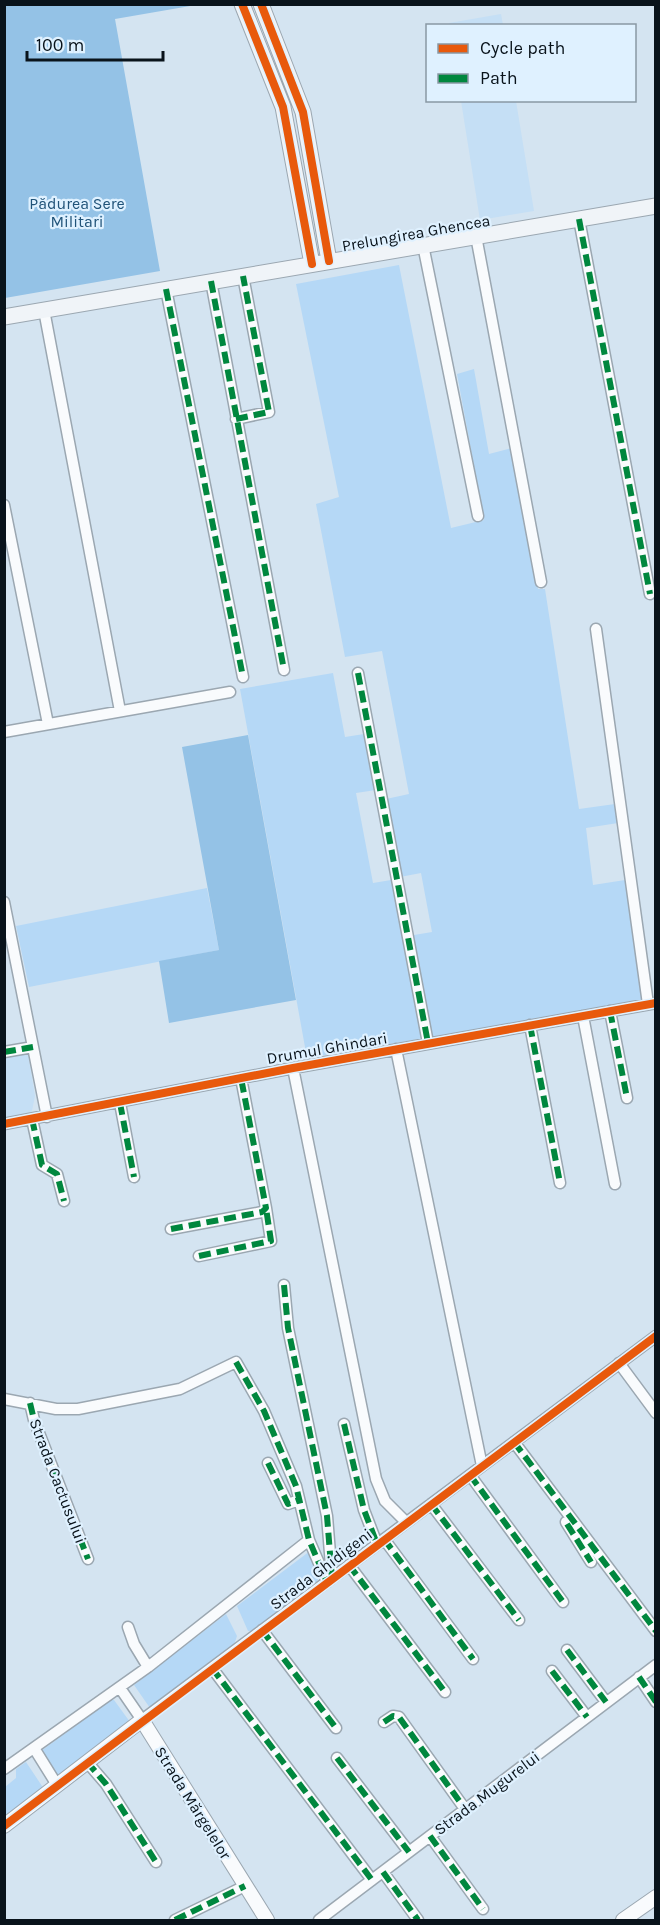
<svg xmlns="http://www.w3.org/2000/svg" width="660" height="1925" font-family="Karla,sans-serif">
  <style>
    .built { fill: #c5dff5 }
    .green { fill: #b5d8f6 }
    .forest { fill: #94c2e6 }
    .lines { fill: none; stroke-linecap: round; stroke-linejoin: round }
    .minor-casing { stroke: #9ba7b1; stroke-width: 13 }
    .tertiary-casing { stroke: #9ba7b1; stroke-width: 16 }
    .secondary-casing { stroke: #9ba7b1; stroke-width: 17 }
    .minor { stroke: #f9fbfd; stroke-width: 10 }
    .tertiary { stroke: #f9fbfd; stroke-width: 14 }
    .secondary { stroke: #f0f4f8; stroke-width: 15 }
    .quiet { stroke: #00873e; stroke-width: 6; stroke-dasharray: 12 6; stroke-linecap: butt }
    .cycleway-casing { stroke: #dff1ff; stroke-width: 11 }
    .cycleway { stroke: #e8590c; stroke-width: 8 }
    .labels { text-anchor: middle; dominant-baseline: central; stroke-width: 4.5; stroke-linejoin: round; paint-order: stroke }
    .park-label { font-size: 16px; fill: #205379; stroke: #dff1ff }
    .street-label { font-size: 16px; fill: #09131b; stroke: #dff1ff }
  </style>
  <rect width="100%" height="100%" fill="#d4e4f1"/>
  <path class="built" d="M501,14L503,25H450L449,23Z
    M461,101H516L534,211L480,220Z
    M28,1053L35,1096L32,1111L27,1117L5,1121V1057Z"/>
  <path class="green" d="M399,265L451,528L484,520L457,374L474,369L489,454L512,448L538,589H545L579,809L615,804L618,823L586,828L593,885L625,880L642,1001L307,1058L240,689L333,673L345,737L364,734L376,790L356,793L373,883L391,880L402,937L432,932L421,873L400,877L386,799L409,794L382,651L345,657L316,504L339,497L296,284Z
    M207,888L219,950L29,987L16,926Z
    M310,1551L320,1576L316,1583L252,1631H248L237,1606Z
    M226,1614L237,1636L234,1645L150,1708L134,1685Z
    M111,1700H114L130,1722L61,1776L56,1774L41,1751Z
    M26,1762L44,1789L5,1820V1787L16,1778V1769Z"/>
  <path class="forest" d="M5,4L196,5L115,19L160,271L5,298Z
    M248,735L296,1000L169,1023L159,961L219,950L182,747Z"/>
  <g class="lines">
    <g class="minor-casing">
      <path id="minor" d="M579,219L650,594
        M476,236L541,582
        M423,245L478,516
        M211,281L284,670
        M166,289L243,677
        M44,310L120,711
        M236,419L269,412L243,276
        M4,505L48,724
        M596,629L648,1004
        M358,673L428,1043
        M4,732L230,692
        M4,902L47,1117
        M610,1011L627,1098
        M583,1016L615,1184
        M530,1025L560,1183
        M396,1049L482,1466
        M4,1052L33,1047
        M293,1068L376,1479L385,1501L406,1522
        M120,1103L134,1177
        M32,1119L42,1165L57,1174L64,1201
        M4,1124L293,1068L656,1003
        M171,1229L262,1212L266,1208L241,1078
        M199,1256L271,1241L266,1208
        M284,1285L288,1328L327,1516L332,1578
        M619,1363L656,1413
        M4,1399L56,1409H78L180,1389L236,1362L264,1411L296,1486L309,1540L327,1582
        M30,1403L34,1420L88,1559
        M344,1424L364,1510L377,1544
        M514,1442L656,1631
        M268,1463L288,1504L299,1500
        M470,1475L563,1602
        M431,1504L519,1620
        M566,1522L591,1562
        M384,1539L473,1659
        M349,1565L445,1692
        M128,1627L134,1644L148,1667
        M262,1630L336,1728
        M567,1650L606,1702
        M212,1668L372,1880
        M552,1671L587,1717
        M639,1677L656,1702
        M120,1688L142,1720L656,1336
        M384,1722L393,1716L399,1717L465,1809
        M34,1748L57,1785
        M337,1758L409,1852
        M87,1762L106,1784L156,1862
        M4,1769L148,1667L309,1540
        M430,1836L483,1909
        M383,1872L418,1920
        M175,1920L245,1886
        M319,1920L656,1665"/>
    </g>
    <g class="tertiary-casing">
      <path id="tertiary" d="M4,1826L142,1720L267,1920
        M623,1920L656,1897"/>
    </g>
    <g class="secondary-casing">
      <path id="secondary" d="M242,4L283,107L312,264
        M261,4L303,112L329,261
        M4,317L656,206"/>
    </g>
    <use href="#minor" class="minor"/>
    <use href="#tertiary" class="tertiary"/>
    <use href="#secondary" class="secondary"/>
    <path class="quiet" d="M579,219L650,594
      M211,281L284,670
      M166,289L243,677
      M236,419L269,412L243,276
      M358,673L428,1043
      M610,1011L627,1098
      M530,1025L560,1183
      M4,1052L33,1047
      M120,1103L134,1177
      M32,1119L42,1165L57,1174L64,1201
      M171,1229L262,1212L266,1208L241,1078
      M199,1256L271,1241L266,1208
      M284,1285L288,1328L327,1516L332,1578
      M236,1362L264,1411L296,1486L309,1540L327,1582
      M30,1403L34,1420L88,1559
      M344,1424L364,1510L377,1544
      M514,1442L656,1631
      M268,1463L288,1504L299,1500
      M470,1475L563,1602
      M431,1504L519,1620
      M567,1524L591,1562
      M384,1539L473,1659
      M349,1565L445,1692
      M262,1630L336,1728
      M567,1650L606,1702
      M212,1668L372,1880
      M552,1671L587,1717
      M639,1677L656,1702
      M384,1722L393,1716L399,1717L465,1809
      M337,1758L409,1852
      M87,1762L106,1784L156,1862
      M430,1836L483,1909
      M383,1872L418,1920
      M175,1920L245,1886"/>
    <g class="cycleway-casing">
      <path id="cycleway" d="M242,4L283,107L312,264
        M261,4L303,112L329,261
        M4,1124L293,1068L656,1003
        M4,1826L656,1336"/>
    </g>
    <use href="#cycleway" class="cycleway"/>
  </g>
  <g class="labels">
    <g class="park-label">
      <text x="77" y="203">Pădurea Sere<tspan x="77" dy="18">Militari</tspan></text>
    </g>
    <g class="street-label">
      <text transform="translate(416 233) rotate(-10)">Prelungirea Ghencea</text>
      <text transform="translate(327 1048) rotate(-10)">Drumul Ghindari</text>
      <text transform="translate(58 1481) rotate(69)">Strada Cactusului</text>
      <text transform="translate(321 1569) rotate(-37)">Strada Ghidigeni</text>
      <text transform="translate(487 1793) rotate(-37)">Strada Mugurelui</text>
      <text transform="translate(193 1803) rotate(58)">Strada Mărgelelor</text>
    </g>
  </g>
  <rect width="660" height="1925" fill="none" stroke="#09131b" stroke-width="12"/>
  <rect x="426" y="24" width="210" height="78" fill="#dff1ff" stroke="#8998a4" stroke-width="1.5"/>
  <rect x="438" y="44" width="30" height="9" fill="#e8590c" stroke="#8998a4" stroke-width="1.5"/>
  <text x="480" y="54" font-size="18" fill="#09131b">Cycle path</text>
  <rect x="438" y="74" width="30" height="9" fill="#00873e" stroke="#8998a4" stroke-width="1.5"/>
  <text x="480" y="84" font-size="18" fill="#09131b">Path</text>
  <path d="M27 51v9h136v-9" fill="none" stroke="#09131b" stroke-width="3"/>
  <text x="36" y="51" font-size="18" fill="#09131b" stroke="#dff1ff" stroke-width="4.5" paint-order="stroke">100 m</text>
</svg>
